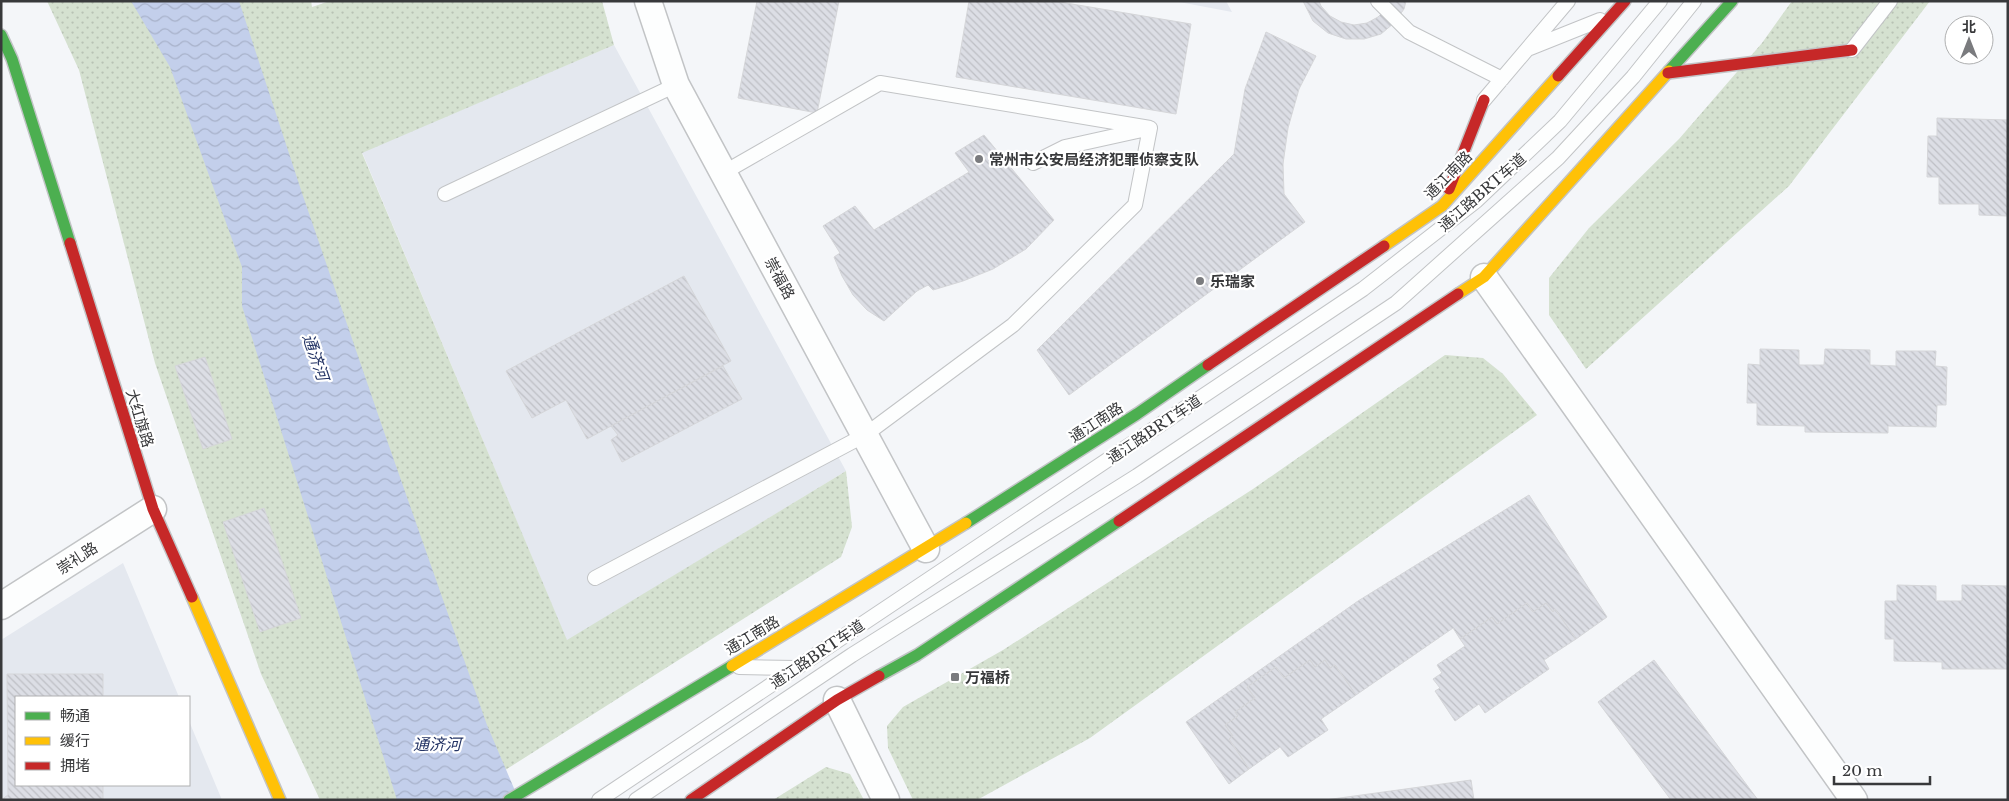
<svg xmlns="http://www.w3.org/2000/svg" width="2009" height="801" font-family="'Libre Baskerville','Noto Sans SC',serif">
  <style>
    .built { fill: #e4e8ef }
    .park { fill: url(#park-dots) }
    .water { fill: url(#water-waves) }
    .building { fill: url(#building-back-hatch); stroke: #d5d6d9 }
    .lines { fill: none; stroke-linecap: round; stroke-linejoin: round }
    .lane-casing { stroke: #c2c4c6; stroke-width: 16 }
    .street-casing { stroke: #c2c4c6; stroke-width: 29 }
    .fast-casing { stroke: #c2c4c6; stroke-width: 14 }
    .slow-casing { stroke: #c2c4c6; stroke-width: 14 }
    .jam-casing { stroke: #c2c4c6; stroke-width: 14 }
    .lane { stroke: #fdfefe; stroke-width: 14 }
    .street { stroke: #fdfefe; stroke-width: 26 }
    .fast { stroke: #4caf50; stroke-width: 11 }
    .slow { stroke: #ffc107; stroke-width: 11 }
    .jam { stroke: #c62828; stroke-width: 11 }
    .poi-dot { fill: #7a7b7e; stroke: #fff; stroke-width: 2 }
    .labels { text-anchor: middle; dominant-baseline: central; stroke-width: 4.5; stroke-linejoin: round; paint-order: stroke }
    .poi-label { font-size: 15px; font-weight: bold; fill: #38393b; stroke: #fff; text-anchor: start }
    .street-label { font-size: 15px; fill: #38393b; stroke: #fff }
    .water-label { font-size: 16px; font-style: italic; fill: #243465; stroke: #fff }
  </style>
  <defs>
    <pattern id="park-dots" width="8" height="8" patternUnits="userSpaceOnUse" patternTransform="scale(1.25)"><rect width="8" height="8" fill="#d5e1d0"/><path d="M2 2h.1M6 6h.1" fill="none" stroke="#b8c2b4" stroke-width="1.8" stroke-linecap="round"/></pattern>
    <pattern id="water-waves" width="16" height="10" patternUnits="userSpaceOnUse" patternTransform="scale(1.25)"><rect width="16" height="10" fill="#c3cfeb"/><path d="M0 5q4-4 8 0t8 0" fill="none" stroke="#a8b2ca"/></pattern>
    <pattern id="building-back-hatch" width="6" height="6" patternUnits="userSpaceOnUse" patternTransform="scale(1.25)"><rect width="6" height="6" fill="#dcdee5"/><path d="M-1 5l2 2M0 0l6 6M5-1l2 2" fill="none" stroke="#bebfc5"/></pattern>
  </defs>
  <rect width="100%" height="100%" fill="#f4f6f9"/>
  <path class="built" d="M1174,1H1226L1232,12Z
    M614,45L846,471L567,641L362,152Z
    M123,563L179,697H16V785H189V721L222,800H1V640Z"/>
  <path class="park" d="M47,1H311L312,7L330,1H602L614,45L362,153L567,640L846,471L852,527L841,557L458,800H320L261,674L155,363L79,70Z
    M1792,1H1930L1789,186L1586,369L1549,315V278L1589,228L1679,139L1762,43Z
    M1445,355L1483,358L1503,374L1537,415L1090,738L977,800H913L888,748L887,726L903,707L1003,650L1253,489Z
    M826,767L850,774L864,800H773Z"/>
  <path class="water" d="M131,1H239L302,193L382,426L487,725L519,800H397L242,306V267L170,67Z"/>
  <path class="building" d="M757,1H839L817,113L738,98Z
    M969,1H1054L1191,24L1176,114L956,77Z
    M1303,1H1319L1321,6L1330,16L1341,22L1354,25L1367,23L1378,17L1387,8L1390,1H1406L1404,9L1394,23L1381,34L1364,39H1346L1328,33L1313,21Z
    M1266,32L1316,56L1299,89L1288,128L1283,164L1284,194L1305,222L1069,395L1037,350L1234,154L1245,89Z
    M1937,118L2008,120V216L1979,215V204H1939V177H1927L1928,136H1937Z
    M984,135L1054,220L1026,249L993,269L963,281L933,290L928,285L917,291L884,321L867,310L853,295L842,276L834,257L840,253L823,226L855,206L874,230L969,172L955,153Z
    M684,276L731,361L587,439L566,400L532,418L506,371Z
    M1760,349L1799,350V365H1824L1825,349L1870,350V365L1896,366V351H1936L1935,366L1947,367L1946,405H1937L1936,427L1888,426V433L1805,432V426L1757,425V403H1747L1748,364L1760,365Z
    M205,357L232,439L203,449L175,366Z
    M723,366L742,399L622,462L611,440L618,435L611,426Z
    M1529,495L1607,617L1576,639L1555,609L1553,612L1546,603L1533,612L1527,603L1497,624L1492,617L1460,639L1453,628L1356,695L1335,665L1330,668L1325,660L1315,667L1310,660L1284,678L1276,667L1247,687L1255,698L1235,712L1238,716L1225,725L1233,736L1229,739L1249,769L1229,784L1186,722L1358,601Z
    M264,508L301,618L260,632L223,522Z
    M1897,585L1936,586V601H1962V585L2007,586L2008,669H1942V662L1894,661V639H1885V601H1897Z
    M1527,603L1533,612L1546,603L1553,612L1555,609L1576,639L1544,660L1549,669L1485,713L1479,704L1455,721L1435,691L1440,688L1433,679L1442,673L1437,665L1465,646L1460,639L1492,617L1497,624Z
    M1310,660L1315,667L1325,660L1330,668L1335,665L1356,695L1321,719L1328,730L1288,757L1280,747L1249,769L1229,739L1233,736L1225,725L1238,716L1235,712L1255,698L1247,687L1276,667L1284,678Z
    M1654,660L1758,800H1671L1598,702Z
    M7,674H103V697H16V785H103V800H1L8,795Z
    M1471,780L1474,800H1325Z"/>
  <g class="lines">
    <g class="lane-casing">
      <path id="lane" d="M1378,1L1409,32L1502,79
        M1530,48L1600,20
        M1852,50L1890,1
        M1484,100L1568,1
        M1033,163L1065,147L1142,130
        M445,194L676,85
        M595,578L865,435L1013,325L1135,205L1150,128L880,83L723,173
        M739,667L796,668
        M599,800L1363,289L1476,201L1560,121L1660,1
        M636,800L852,655L1137,476L1396,303L1558,158L1633,77L1694,1"/>
    </g>
    <g class="street-casing">
      <path id="street" d="M648,1L676,85L926,549
        M1484,277L1854,800
        M1,606L153,509
        M837,700L886,800"/>
    </g>
    <g class="fast-casing">
      <path id="fast" d="M1,35L12,59L70,243
        M1669,71L1732,1
        M966,523L1137,414L1208,365
        M879,676L917,655L1119,521
        M509,800L732,666"/>
    </g>
    <g class="slow-casing">
      <path id="slow" d="M1384,246L1442,206L1558,76
        M1458,294L1484,277L1669,71
        M192,597L280,800
        M732,666L966,523"/>
    </g>
    <g class="jam-casing">
      <path id="jam" d="M1668,73L1852,50
        M1558,76L1625,1
        M1449,189L1484,100
        M70,243L153,509L192,597
        M1208,365L1384,246
        M1119,521L1458,294
        M691,800L837,700L879,676"/>
    </g>
    <use href="#lane" class="lane"/>
    <use href="#street" class="street"/>
    <use href="#fast" class="fast"/>
    <use href="#slow" class="slow"/>
    <use href="#jam" class="jam"/>
  </g>
  <g class="poi-dot">
    <circle cx="979" cy="159" r="5"/>
    <circle cx="1200" cy="281" r="5"/>
    <rect x="950" y="672" width="10" height="10" rx="2.5"/>
  </g>
  <g class="labels">
    <g class="poi-label">
      <text x="989" y="159">常州市公安局经济犯罪侦察支队</text>
      <text x="1210" y="281">乐瑞家</text>
      <text x="965" y="677">万福桥</text>
    </g>
    <g class="street-label">
      <text transform="translate(1448 175) rotate(-46)">通江南路</text>
      <text transform="translate(1482 192) rotate(-41)">通江路BRT车道</text>
      <text transform="translate(780 278) rotate(62)">崇福路</text>
      <text transform="translate(140 418) rotate(73)">大红旗路</text>
      <text transform="translate(1096 422) rotate(-33)">通江南路</text>
      <text transform="translate(1154 429) rotate(-34)">通江路BRT车道</text>
      <text transform="translate(77 558) rotate(-33)">崇礼路</text>
      <text transform="translate(752 635) rotate(-31)">通江南路</text>
      <text transform="translate(817 654) rotate(-34)">通江路BRT车道</text>
    </g>
    <g class="water-label">
      <text transform="translate(316 357) rotate(71)">通济河</text>
      <text x="437" y="744">通济河</text>
    </g>
  </g>
  <rect width="2009" height="801" fill="none" stroke="#38393b" stroke-width="5"/>
  <rect x="15" y="696" width="175" height="90" fill="#ffffff" stroke="#afb0b1"/>
  <rect x="25" y="712" width="25" height="8" fill="#4caf50" stroke="#afb0b1"/>
  <text x="60" y="721" font-size="15" fill="#38393b">畅通</text>
  <rect x="25" y="737" width="25" height="8" fill="#ffc107" stroke="#afb0b1"/>
  <text x="60" y="746" font-size="15" fill="#38393b">缓行</text>
  <rect x="25" y="762" width="25" height="8" fill="#c62828" stroke="#afb0b1"/>
  <text x="60" y="771" font-size="15" fill="#38393b">拥堵</text>
  <g transform="translate(1969 40)"><circle r="24" fill="#ffffff" stroke="#afb0b1"/>
  <path d="M0-4L9 19L0 12L-9 19Z" fill="#7a7b7e"/>
  <text y="-8" font-size="14" font-weight="bold" text-anchor="middle" fill="#38393b">北</text>
  </g>
  <path d="M1834 776v8h96v-8" fill="none" stroke="#38393b" stroke-width="2.5"/>
  <text x="1842" y="776" font-size="15" fill="#38393b" stroke="#ffffff" stroke-width="4" paint-order="stroke">20 m</text>
</svg>
